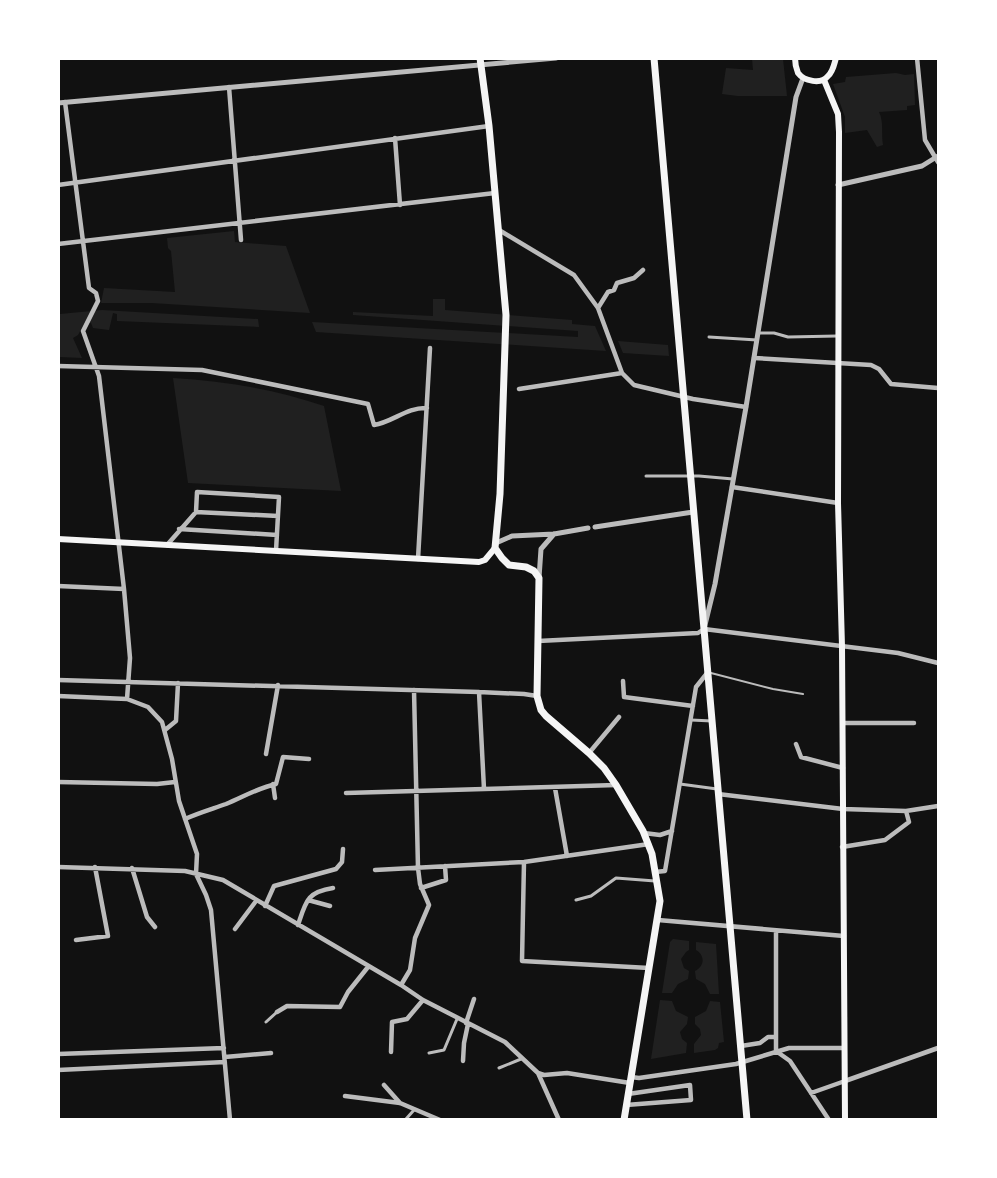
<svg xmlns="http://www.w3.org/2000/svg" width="997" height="1178" font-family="'PT Serif',serif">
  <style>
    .green { fill: #202020 }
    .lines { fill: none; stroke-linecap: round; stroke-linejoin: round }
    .service { stroke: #bcbcbc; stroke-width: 2 }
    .pedestrian { stroke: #bcbcbc; stroke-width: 3 }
    .minor { stroke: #bcbcbc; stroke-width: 4.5 }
    .tertiary { stroke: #bcbcbc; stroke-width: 5 }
    .secondary { stroke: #f5f5f5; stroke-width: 6 }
    .primary { stroke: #f5f5f5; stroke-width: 7 }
  </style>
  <rect width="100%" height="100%" fill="#111"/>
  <path class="green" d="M752,59H783L787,96H738L722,94L726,68L753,70Z
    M896,73L905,75L914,74L915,105L907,106V110L879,112C884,122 881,133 883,145L877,147L867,130L845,133V117L833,84L845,82L846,77Z
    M234,231L235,242L286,246L310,313L152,303H101L104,288L175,292L171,251L168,248L167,238Z
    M433,299H445V310L572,320V324L595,326L606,351L316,332L312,322L578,337V331L353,315V312L433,316Z
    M102,310L258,319L259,327L117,321V314L113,313L109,330L93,328L91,323L85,322L78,335L73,338L82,358L60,357V314Z
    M618,341L668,345L669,356L623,353Z
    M173,378C225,381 274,389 324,406L341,491L188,483Z
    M673,939L689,941V950L686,952L681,959L684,968L689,971L688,979L678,984L672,993H662L670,942Z
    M696,942L716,944L719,994H710L705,984L696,979L695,971C705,966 705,955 696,950Z
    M660,1000L672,1001L676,1011L688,1017L687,1024L680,1032L682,1039L687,1043L686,1053L651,1059Z
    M710,1001L720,1002L724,1042L719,1043L718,1048L715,1050L694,1053V1044L701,1035L700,1029L695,1024V1017L706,1011Z"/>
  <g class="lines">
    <path class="service" d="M711,673L773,689L803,694"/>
    <path class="pedestrian" d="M758,333H774L788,337L837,336
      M709,337L757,340
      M646,476H699L733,479
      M691,720L712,721
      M680,784L717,789
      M576,900L591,896L616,878L655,881
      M266,1022L277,1012
      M429,1053L444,1050L457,1019
      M499,1068L521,1059
      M406,1119L414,1110"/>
    <path class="minor" d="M917,58L925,140L938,162
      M229,87L241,240
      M65,102L89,288L96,293L98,301L83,331L99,376L124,589L130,658L127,699
      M395,138L400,205
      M58,185L489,126
      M499,230L574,275L598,308L622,373L634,385L693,399L746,407
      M58,244L495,193
      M598,308L608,292L614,290L617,283L634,278L643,270
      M754,358L871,365L879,369L891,384L938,388
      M58,366L202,370L368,404L374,425C393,422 407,407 427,408
      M519,389L622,373
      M732,487L838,503
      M196,512L278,516
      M179,529L277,535
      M167,545L196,512L197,492L279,497L276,551
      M418,559L430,348
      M58,586L124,589
      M538,641L698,633L704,629L898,653L938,663
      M58,680L479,692L524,694L537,696
      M623,681L624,697L693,706
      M479,692L484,789
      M58,696L127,699L148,707L162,722L172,759L179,801L197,854L196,874L206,895L211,910L230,1120
      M843,723H914
      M165,730L176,721L178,683
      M796,744L801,757L843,768
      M589,753L619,717
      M266,754L278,685
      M58,782L157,784L175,782
      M273,784L275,798
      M555,788L567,856
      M346,793L616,785
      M718,794L843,809L906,811L938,806
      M185,819C198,813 212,809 226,804C243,797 258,788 276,784L283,757L309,759
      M644,833L660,835L672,831
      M842,847L885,840L909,822L906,811
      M524,862L522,961L649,968
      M58,867L185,871L223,880L401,985L423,1000L505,1042L538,1073L544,1075L567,1073L630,1083
      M132,868L147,917L155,927
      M375,870L524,862L649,844
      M655,872L665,871L696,687L708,672
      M421,888L446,880L445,866
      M308,900L330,906
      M265,906L274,886L336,869L342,862L343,849
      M658,920L844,936
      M298,925C306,901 307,892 333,888
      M235,929L256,901
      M76,940L108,936L95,867
      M401,985L410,970L415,938L429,905L420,884L418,868L414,690
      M277,1012L287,1006L340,1007L348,992L368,967
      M466,1023L474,999
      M741,1046L760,1043L768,1037H775
      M776,1051V932
      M776,1051L790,1061L829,1120
      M391,1052L392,1022L407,1019L423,1000
      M58,1054L224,1048
      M225,1057L271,1053
      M463,1061L464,1043L468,1024
      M58,1070L225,1062
      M538,1073L559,1120
      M631,1077L639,1078L736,1064L789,1048H844
      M384,1085L400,1103
      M811,1093L845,1081
      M345,1096L400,1103L440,1120
      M626,1105L691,1100L690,1085L628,1094"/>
    <path class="tertiary" d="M58,103L556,58
      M838,185L922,166L938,156
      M595,527L693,512
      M496,543L512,536L554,534L588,528
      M539,578L541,549L554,534
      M705,625L715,584L746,407L796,97L803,78
      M845,1081L938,1048"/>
    <path class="secondary" d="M795,58C795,63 796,68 798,73C804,81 821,85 828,76C833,72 834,65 836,58
      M824,80L838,114L839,132L838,503L842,646L845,1120
      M58,539L479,562L485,560L495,548"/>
    <path class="primary" d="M480,58L489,126L506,315L500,494L495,548L502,558L509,565L526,567L534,571L539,578L537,696L541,710L546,716L589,753L604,768L616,785L643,831L652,854L660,901L624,1120
      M654,58L747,1120"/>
  </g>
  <rect width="997" height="1178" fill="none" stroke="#ffffff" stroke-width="120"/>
</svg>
